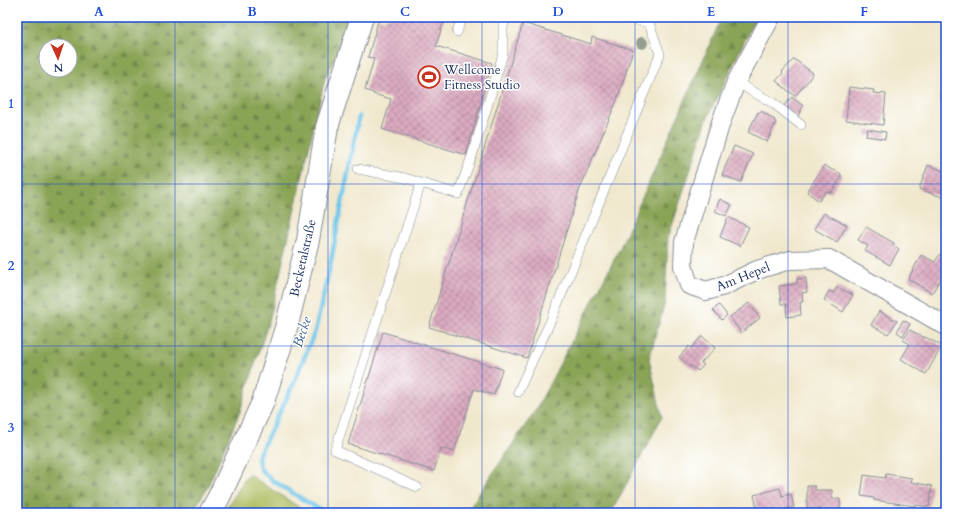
<svg xmlns="http://www.w3.org/2000/svg" width="963" height="530" font-family="Cardo,serif">
  <style>
    .grass { fill: #adbd60; stroke: #64765f }
    .forest { fill: url(#forest-firs); stroke: #526a5a; fill-rule: evenodd }
    .lines { fill: none; stroke-linecap: round; stroke-linejoin: round }
    .stream { stroke: #6bc4e9; stroke-width: 4.5 }
    .building { fill: url(#building-cross-hatch) }
    .service-casing { stroke: #868c96; stroke-width: 10 }
    .minor-casing { stroke: #868c96; stroke-width: 20 }
    .secondary-casing { stroke: #868c96; stroke-width: 24 }
    .service { stroke: #fff; stroke-width: 9 }
    .minor { stroke: #fff; stroke-width: 18 }
    .secondary { stroke: #fff; stroke-width: 22 }
    .tree { fill: #979e90 }
    .grid { fill: none; stroke: #1d4ed8; stroke-width: 1; stroke-opacity: 0.55 }
    .labels { text-anchor: middle; dominant-baseline: central; stroke-width: 3; stroke-linejoin: round; paint-order: stroke }
    .poi-label { font-size: 13px; fill: #1b2f5e; stroke: #fff; text-anchor: start }
    .street-label { font-size: 13px; fill: #1b2f5e; stroke: #fff }
    .water-label { font-size: 14px; font-style: italic; fill: #335c88; stroke: #fff }
    .neatline { fill: none; stroke: #1d4ed8; stroke-width: 1.5 }
    .grid-label { font-size: 13px; text-anchor: middle; font-weight: bold; fill: #1d4ed8 }
  </style>
  <defs>
    <pattern id="forest-firs" width="22" height="20" patternUnits="userSpaceOnUse"><rect width="22" height="20" fill="#8aa456"/><path d="M5 1l3.5 6h-7zM16 11l3.5 6h-7z" fill="#70864a"/></pattern>
    <pattern id="building-cross-hatch" width="8" height="8" patternUnits="userSpaceOnUse"><rect width="8" height="8" fill="#dbaac0"/><path d="M0 0l8 8M0 8l8-8" fill="none" stroke="#b18b9f"/></pattern>
  </defs>
  <rect width="100%" height="100%" fill="#fff"/>
  <filter id="ink" filterUnits="userSpaceOnUse"><feTurbulence type="fractalNoise" baseFrequency=".025" numOctaves="2"/><feDisplacementMap in="SourceGraphic" scale="8" xChannelSelector="R" yChannelSelector="G"/><feConvolveMatrix kernelMatrix="1 2 1 2 8 2 1 2 1" color-interpolation-filters="sRGB"/></filter>
  <filter id="wash" filterUnits="userSpaceOnUse"><feTurbulence type="fractalNoise" baseFrequency=".012" numOctaves="4" result="noise"/><feDisplacementMap in="SourceGraphic" scale="16" xChannelSelector="R" yChannelSelector="G"/><feGaussianBlur stdDeviation="0.9" result="paint"/><feColorMatrix in="noise" values="0 0 0 0 0 0 0 0 0 0 0 0 0 0 0 0 0 1.4 0 .05"/><feComposite in="paint" operator="in"/></filter>
  <g filter="url(#wash)">
    <rect width="100%" height="100%" fill="#f0e8cd"/>
    <path class="grass" d="M248,474L308,513H224Z"/>
    <path class="forest" d="M17,17H350L341,45L325,78L270,317L239,414L207,488L192,513H17ZM46,46H70V70H46Z
      M722,17H756L707,119L668,238L665,302L649,359L662,417L611,513H466L537,408L620,248Z"/>
    <g class="lines">
      <path class="stream" d="M325,513L273,481L260,469L258,456L293,385L315,331L329,271L359,116"/>
    </g>
    <g id="blocks">
      <path class="building" d="M386,17H445L436,46L492,63L466,155L382,129L391,99L373,94L374,93L365,90L374,59L368,57L379,18L385,20Z
        M523,23L591,44L592,37L633,50L617,100L579,191L527,358L429,327Z
        M794,59L813,73L808,81L795,96L776,81L783,73L782,72Z
        M849,87L874,90L873,93L886,94L883,125L846,120Z
        M792,97L803,106L797,118L783,107Z
        M761,111L768,115V116L775,120L774,121L776,122L767,142L748,132L758,112L760,113Z
        M867,129L886,132L885,139L866,136Z
        M734,146L753,154L741,182L722,175Z
        M824,165L834,171L835,170L841,174L840,175L842,176L831,193L826,191L819,201L807,192Z
        M928,165L946,172L945,198L919,189Z
        M720,199L732,205L726,216L715,211Z
        M824,213L847,225L837,242L814,229Z
        M728,217L749,227L740,246L720,237Z
        M866,227L894,243L893,245L899,249L890,265L865,251L868,246L858,240Z
        M940,254L946,258V270L932,293L908,279L921,255L935,262Z
        M806,278L807,292L802,293L803,302H800L801,315L787,317L786,304H781L779,286L797,284V279Z
        M837,287L853,295L843,312L824,300L829,291L833,293Z
        M749,303L760,318L741,333L730,317Z
        M719,305L727,315L722,320L713,310Z
        M879,311L897,321L888,334L871,325Z
        M903,320L910,324L903,336L897,332Z
        M910,330L925,338V337L942,346L926,374L901,359L910,344L903,340Z
        M383,332L502,369L494,395L474,389L454,452L441,448L434,471L348,444Z
        M702,336L715,348L701,363L704,365L698,371L691,366L690,367L679,357L689,346L691,348Z
        M886,474L912,478L911,482L932,486L929,507L915,505V506L874,500V498L861,496L864,475L885,478Z
        M807,486H815V490H832V499H840V512L821,511V509H807Z
        M780,488L782,496L791,494L794,507L772,513H758L754,495Z"/>
    </g>
  </g>
  <g filter="url(#ink)">
    <use href="#blocks" fill-opacity="0" stroke="#868c96" stroke-width="1"/>
    <g class="lines">
      <g class="service-casing">
        <path id="service" d="M624,17L649,23
          M457,32L462,17
          M736,82L773,103L801,125
          M944,96H946
          M358,169L405,178L421,183L335,450L417,487
          M421,183L458,194L472,156L503,54V27L505,17
          M518,392L551,320L660,54L649,23L651,17"/>
      </g>
      <g class="minor-casing">
        <path id="minor" d="M771,17L736,82L721,122L684,242L683,266L689,285L706,291L724,286L757,270L790,260L829,259L946,326"/>
      </g>
      <g class="secondary-casing">
        <path id="secondary" d="M210,513L220,495L263,402L286,328L308,240L327,127L362,17"/>
      </g>
      <use href="#service" class="service"/>
      <use href="#minor" class="minor"/>
      <use href="#secondary" class="secondary"/>
    </g>
    <circle class="tree" cx="642" cy="43" r="6"/>
  </g>
  <path class="grid" d="M175,17V513M328,17V513M482,17V513M635,17V513M788,17V513M17,184H946M17,346H946"/>
  <defs>
    <g id="stadium-ring" transform="scale(1.15)"><circle r="9.5" fill="#fff" stroke="#c8321e" stroke-width="1.5"/><path d="M0-5a6.5 5 0 1 0 0 10a6.5 5 0 1 0 0-10ZM-3.5-1.8h7v3.6h-7Z" fill="#c8321e"/></g>
  </defs>
  <g fill-rule="evenodd">
    <use href="#stadium-ring" x="429" y="77"/>
  </g>
  <g class="labels">
    <g class="poi-label">
      <text x="444" y="70">Wellcome<tspan x="444" dy="15">Fitness Studio</tspan></text>
    </g>
    <g class="street-label">
      <text transform="translate(303 258) rotate(-77)">Becketalstraße</text>
      <text transform="translate(743 277) rotate(-22)">Am Hepel</text>
    </g>
    <g class="water-label">
      <text transform="translate(302 332) rotate(-71)">Becke</text>
    </g>
  </g>
  <rect width="963" height="530" fill="none" stroke="#fff" stroke-width="44"/>
  <g transform="translate(58 58) rotate(177)"><circle r="19" fill="#ffffff" stroke="#a4acbf"/>
  <path d="M0-3L7 15L0 10L-7 15Z" fill="#c8321e"/>
  <text y="-6" font-size="11" font-weight="bold" text-anchor="middle" fill="#1b2f5e">N</text>
  </g>
  <rect x="22" y="22" width="919" height="486" class="neatline"/>
  <g class="grid-label">
    <text x="99" y="16">A</text>
    <text x="252" y="16">B</text>
    <text x="405" y="16">C</text>
    <text x="558" y="16">D</text>
    <text x="711" y="16">E</text>
    <text x="864" y="16">F</text>
    <text x="11" y="108">1</text>
    <text x="11" y="270">2</text>
    <text x="11" y="432">3</text>
  </g>
</svg>
